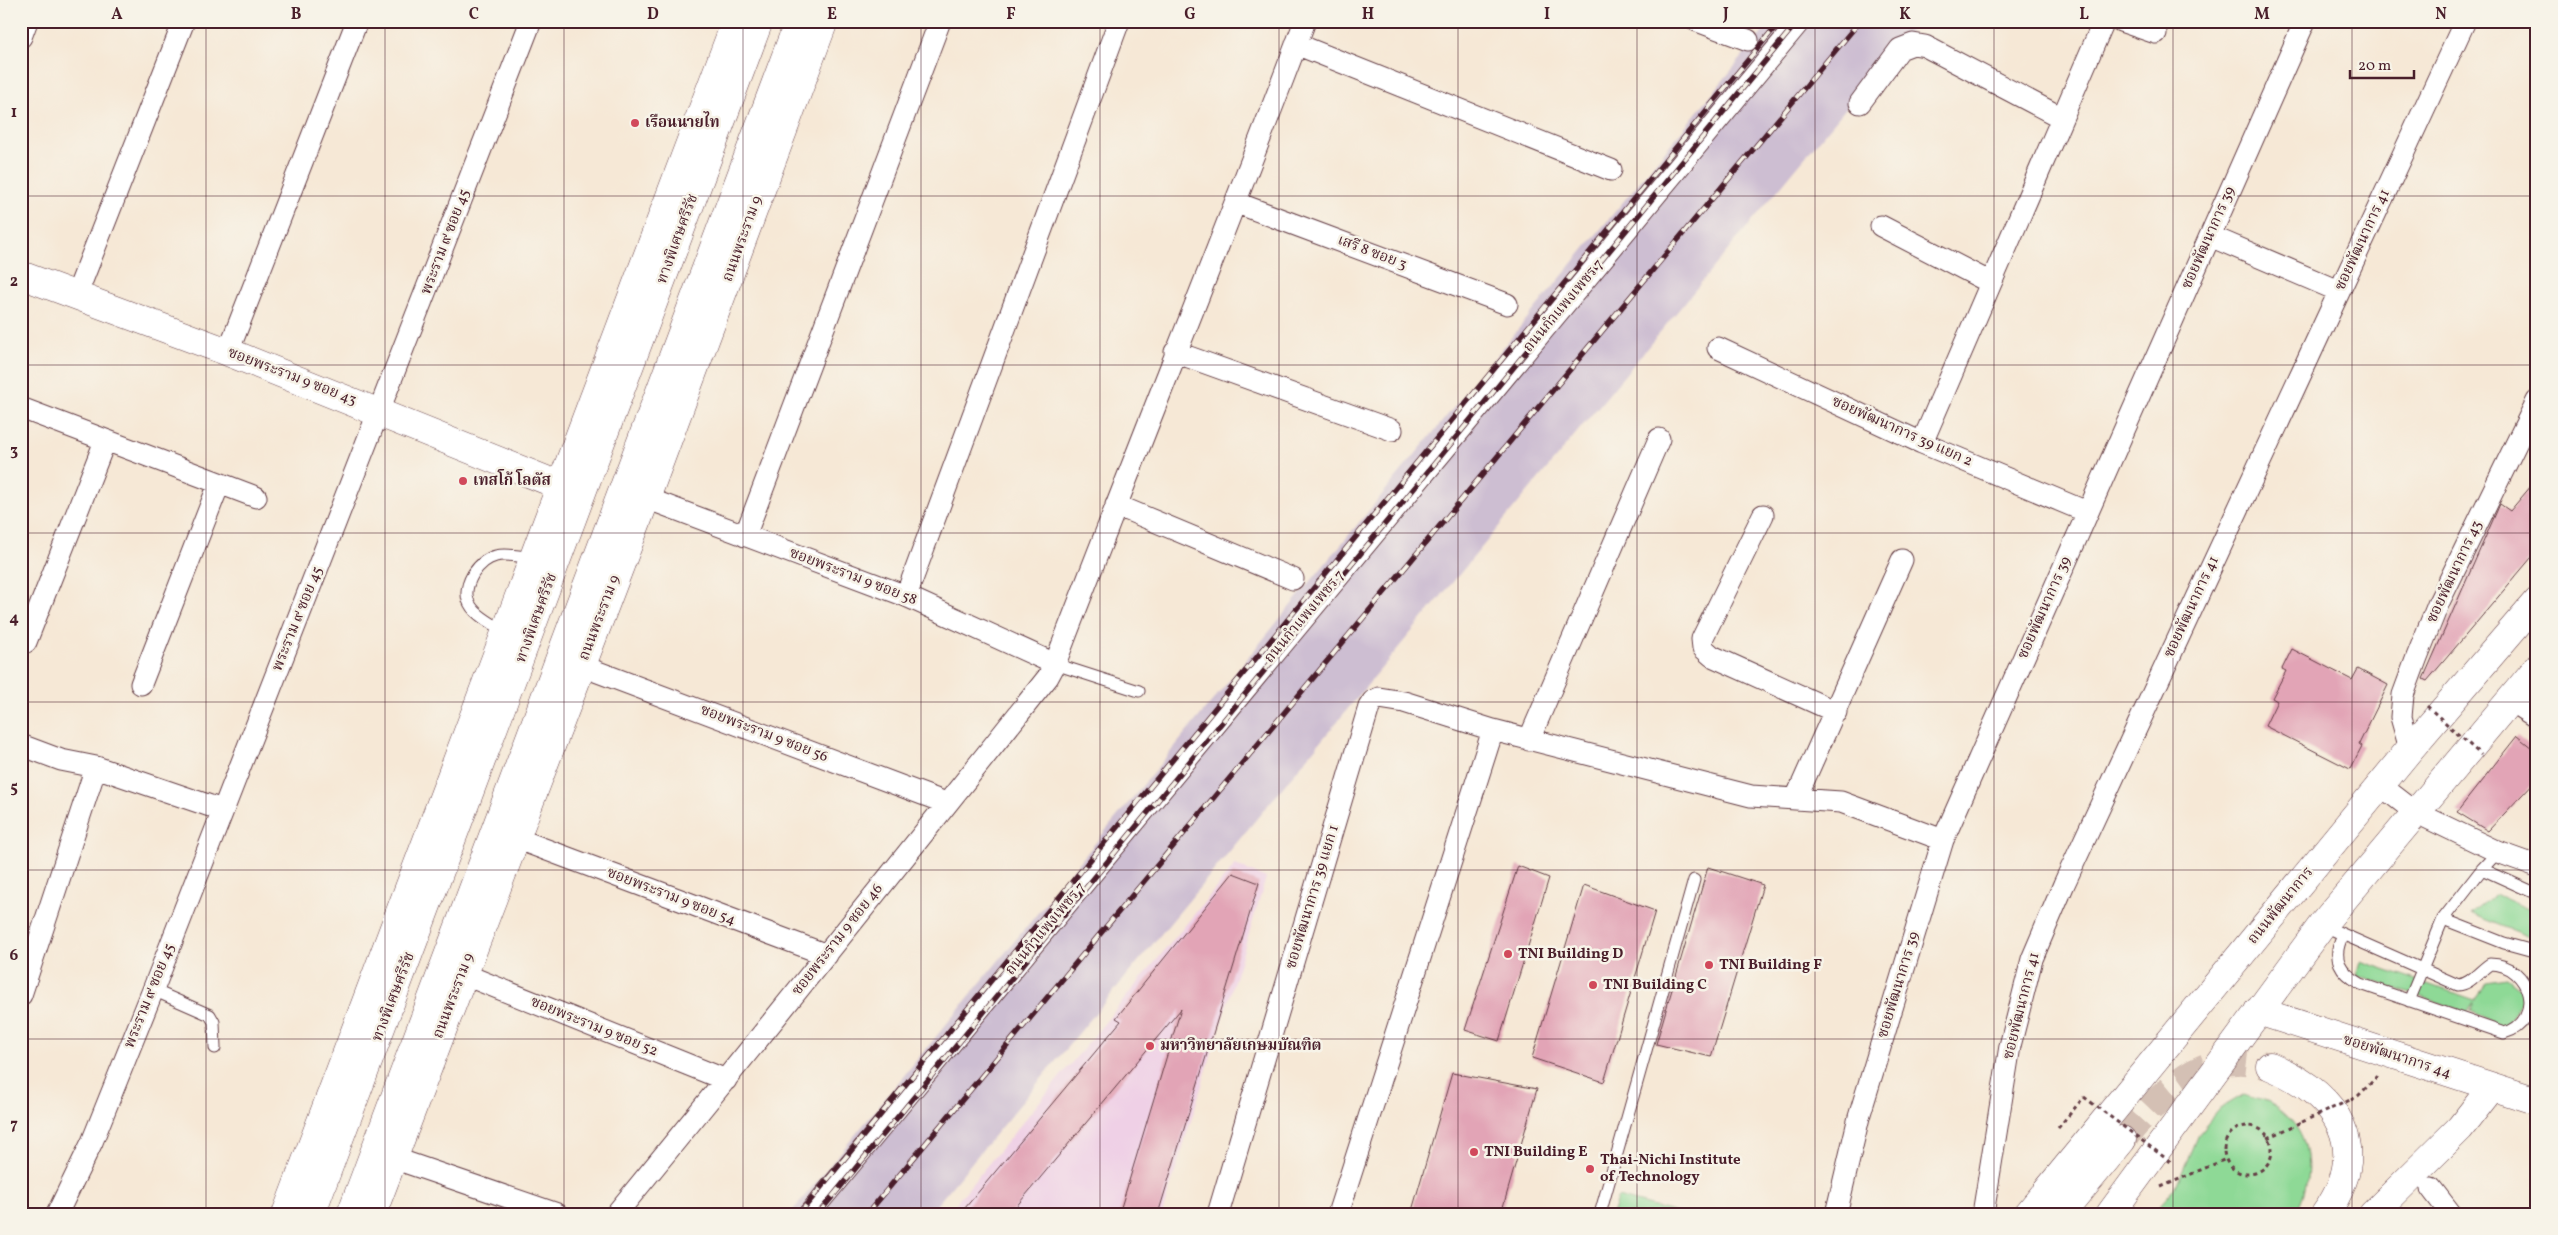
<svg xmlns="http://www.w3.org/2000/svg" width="2558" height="1235" font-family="Vollkorn,'Noto Serif Thai',serif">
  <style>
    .built { fill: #efd0e6 }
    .industrial { fill: #cdbed2 }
    .green { fill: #8ed996; stroke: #6c7c60 }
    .building { fill: #e2a4b6 }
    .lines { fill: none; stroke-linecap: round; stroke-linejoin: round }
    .secondary-tunnel { stroke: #d4c0b4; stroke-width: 28; stroke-dasharray: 28 14; stroke-linecap: butt }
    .lane-casing { stroke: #643d45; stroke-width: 13 }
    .street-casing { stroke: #643d45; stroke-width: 23 }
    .secondary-casing { stroke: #643d45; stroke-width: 29 }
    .primary-casing { stroke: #643d45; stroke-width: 29 }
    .highway-casing { stroke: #643d45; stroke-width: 29 }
    .path { stroke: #643d45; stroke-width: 3; stroke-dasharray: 4 4; stroke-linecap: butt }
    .lane { stroke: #fff; stroke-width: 11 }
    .street { stroke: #fff; stroke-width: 21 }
    .secondary { stroke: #fff; stroke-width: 28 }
    .primary { stroke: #fff; stroke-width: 28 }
    .highway { stroke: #fff; stroke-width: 28 }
    .rail-casing { stroke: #4a1f2b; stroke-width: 5.5 }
    .rail { stroke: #f7f3e8; stroke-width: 4; stroke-dasharray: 11; stroke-linecap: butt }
    .path-bridge { stroke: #643d45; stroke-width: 3; stroke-dasharray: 4 4; stroke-linecap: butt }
    .grid { fill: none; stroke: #4a1f2b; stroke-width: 1; stroke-opacity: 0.55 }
    .poi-dot { fill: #d1495b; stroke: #f7f3e8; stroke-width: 2 }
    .labels { text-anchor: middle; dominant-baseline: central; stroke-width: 5; stroke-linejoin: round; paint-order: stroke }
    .poi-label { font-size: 15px; font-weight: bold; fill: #4a1f2b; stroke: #f7f3e8; text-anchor: start }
    .street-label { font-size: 15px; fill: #4a1f2b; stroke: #f7f3e8 }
    .neatline { fill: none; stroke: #4a1f2b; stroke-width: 2 }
    .grid-label { font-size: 16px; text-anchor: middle; font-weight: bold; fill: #4a1f2b }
  </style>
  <rect width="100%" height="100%" fill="#f7f3e8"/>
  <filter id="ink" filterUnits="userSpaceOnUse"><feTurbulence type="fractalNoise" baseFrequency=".02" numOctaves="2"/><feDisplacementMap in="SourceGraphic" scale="10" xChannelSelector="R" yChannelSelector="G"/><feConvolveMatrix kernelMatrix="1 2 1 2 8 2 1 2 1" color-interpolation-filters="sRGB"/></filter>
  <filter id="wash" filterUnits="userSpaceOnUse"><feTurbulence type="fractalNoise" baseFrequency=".0096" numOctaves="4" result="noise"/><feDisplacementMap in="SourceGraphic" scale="20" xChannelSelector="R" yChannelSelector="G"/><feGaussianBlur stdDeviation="1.12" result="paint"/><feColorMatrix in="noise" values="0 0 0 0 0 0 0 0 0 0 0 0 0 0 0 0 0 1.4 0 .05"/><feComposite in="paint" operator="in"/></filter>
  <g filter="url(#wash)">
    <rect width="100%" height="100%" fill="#f6e8d6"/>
    <path class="built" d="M1235,865L1266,878L1162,1214H947Z"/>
    <path class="industrial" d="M1772,21H1918L929,1214H790Z"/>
    <path class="green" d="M2495,894L2537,913V940L2471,914Z
      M2361,961L2475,1000L2485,981L2507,978L2527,994L2503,1029L2471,1011L2474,1002L2467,1012L2357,976Z
      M2243,1095C2251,1098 2261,1099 2269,1103C2312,1126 2317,1174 2295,1214H2152L2176,1187L2198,1134L2218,1110Z
      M1618,1197L1681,1214H1612Z"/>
    <g id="blocks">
      <path class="building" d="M2537,479V551L2427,681L2423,679L2500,504L2510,511Z
        M2292,649L2352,680L2358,669L2388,685L2359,744L2362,746L2350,769L2265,726L2277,701L2272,698L2286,671L2282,669Z
        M2517,736L2537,752V779L2488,831L2457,812Z
        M1518,866L1549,878L1499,1041L1465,1030Z
        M1708,867L1763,885L1711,1057L1656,1044Z
        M1233,873L1259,883L1158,1214H1119L1181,1009L1010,1214H960L1121,1021L1116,1018Z
        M1584,885L1655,911L1604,1082L1532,1058Z
        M1452,1073L1537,1089L1501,1214H1411Z"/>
    </g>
  </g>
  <g filter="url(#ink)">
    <use href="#blocks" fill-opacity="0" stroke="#643d45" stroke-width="1"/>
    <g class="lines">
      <path class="secondary-tunnel" d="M2122,1140C2151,1106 2188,1062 2236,1061C2247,1060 2259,1064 2270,1066"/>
      <g class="lane-casing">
        <path id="lane" d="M505,632C493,624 472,614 468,600C465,591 469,581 473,574C490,548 508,555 534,558
          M1055,664L1139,691
          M2482,869L2537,894
          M2443,919L2504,943L2537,952
          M2322,925L2458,985C2471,984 2479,971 2490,964C2532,964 2545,1022 2504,1033L2361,984C2340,972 2331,958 2343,935
          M153,990L210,1015L214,1022L215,1048
          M2409,1001L2443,919L2482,869L2498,852
          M1600,1214L1694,880"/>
      </g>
      <g class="street-casing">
        <path id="street" d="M1697,21L1748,40
          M2121,21L2156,33
          M21,37L27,21
          M1296,44L1611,170
          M1860,103L1900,49L1913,44L1925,46L2062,118
          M1237,203L1507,304
          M1881,226L1991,283
          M2210,236L2339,291
          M76,296L184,21
          M1718,348L1922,443L2087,512
          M228,352L357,21
          M1175,352L1392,430
          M21,408L256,497
          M1922,443L2104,21
          M646,498L906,596L1055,664
          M1116,505L1293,579
          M1763,515L1702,639L1703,648L1712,656L1836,712
          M745,536L940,21
          M906,596L1119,21
          M26,642L105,441
          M582,666L946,803
          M141,684L219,484
          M2509,700L2537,718
          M1529,740L1659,439
          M21,745L61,760L96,767L222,810
          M2410,749L2401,717L2403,695L2417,657L2439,602L2537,401
          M2380,785L2415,812L2498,852L2537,866
          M1796,798L1902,560
          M515,838L827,955
          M463,974L726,1080
          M21,995L96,767
          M393,1158L557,1214
          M2431,1188L2451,1214
          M57,1214L92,1142L153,990L531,21
          M616,1214C762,1036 905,857 1048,677L1055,664C1137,449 1224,236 1305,21
          M809,1214L1800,21
          M1218,1214L1369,707L1373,701L1379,698L1404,702L1493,730L1751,796L1841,802L1943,840
          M1338,1214L1493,730
          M1836,1214L1859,1117L1943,840L2305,21
          M1983,1214L2010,1046L2032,959L2064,884L2465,21"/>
      </g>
      <g class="secondary-casing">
        <path id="secondary" d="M21,275L228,352L561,486
          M2258,1011L2537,1101
          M2270,1066C2338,1095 2373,1147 2325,1214
          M2028,1214L2410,749L2537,601
          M2061,1214L2122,1140
          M2110,1214L2322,925L2537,668
          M2373,1214L2460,1128L2492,1087"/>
      </g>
      <g class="primary-casing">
        <path id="primary" d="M286,1214L736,21
          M372,1214L646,498L824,21"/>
      </g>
      <g class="highway-casing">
        <path id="highway" d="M311,1214L759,21
          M351,1214L799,21"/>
      </g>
      <path class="path" d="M2351,1100L2358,1096L2380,1074
        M2224 1150a24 24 0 1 1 48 0a24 24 0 1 1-48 0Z
        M2058,1128L2084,1097
        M2268,1138L2302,1122
        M2161,1187L2226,1159"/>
      <use href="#lane" class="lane"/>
      <use href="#street" class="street"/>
      <use href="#secondary" class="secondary"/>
      <use href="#primary" class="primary"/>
      <use href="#highway" class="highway"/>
      <g class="rail-casing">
        <path id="rail" d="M799,1214L1780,21
          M818,1214L1798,21
          M867,1214L1860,21"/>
      </g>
      <use href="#rail" class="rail"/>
      <path class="path-bridge" d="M2427,706L2481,755
        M2084,1097L2172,1163
        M2302,1122L2350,1100"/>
    </g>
  </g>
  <path class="grid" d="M206,21V1214M385,21V1214M564,21V1214M743,21V1214M921,21V1214M1100,21V1214M1279,21V1214M1458,21V1214M1637,21V1214M1815,21V1214M1994,21V1214M2173,21V1214M2352,21V1214M21,196H2537M21,365H2537M21,533H2537M21,702H2537M21,870H2537M21,1039H2537"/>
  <g class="poi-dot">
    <circle cx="635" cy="123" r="5"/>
    <circle cx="463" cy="481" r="5"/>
    <circle cx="1508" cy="954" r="5"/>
    <circle cx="1709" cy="965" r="5"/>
    <circle cx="1593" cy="985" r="5"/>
    <circle cx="1150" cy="1046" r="5"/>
    <circle cx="1474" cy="1152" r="5"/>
    <circle cx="1590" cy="1169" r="5"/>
  </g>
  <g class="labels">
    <g class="poi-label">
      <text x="645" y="123">เรือนนายไท</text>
      <text x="473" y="481">เทสโก้ โลตัส</text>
      <text x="1518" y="954">TNI Building D</text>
      <text x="1719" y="965">TNI Building F</text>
      <text x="1603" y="985">TNI Building C</text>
      <text x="1160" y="1046">มหาวิทยาลัยเกษมบัณฑิต</text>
      <text x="1484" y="1152">TNI Building E</text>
      <text x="1600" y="1160">Thai-Nichi Institute<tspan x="1600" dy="17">of Technology</tspan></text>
    </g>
    <g class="street-label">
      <text transform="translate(2209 238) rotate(-66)">ซอยพัฒนาการ 39</text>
      <text transform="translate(678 239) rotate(-70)">ทางพิเศษศรีรัช</text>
      <text transform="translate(743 239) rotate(-70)">ถนนพระราม 9</text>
      <text transform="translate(2363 240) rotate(-65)">ซอยพัฒนาการ 41</text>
      <text transform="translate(446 242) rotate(-69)">พระราม ๙ ซอย 45</text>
      <text transform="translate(1372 253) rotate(21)">เสรี 8 ซอย 3</text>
      <text transform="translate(1564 306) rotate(-50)">ถนนกำแพงเพชร 7</text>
      <text transform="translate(292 377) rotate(21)">ซอยพระราม 9 ซอย 43</text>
      <text transform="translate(1902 432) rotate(24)">ซอยพัฒนาการ 39 แยก 2</text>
      <text transform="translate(2455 572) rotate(-65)">ซอยพัฒนาการ 43</text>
      <text transform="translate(853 577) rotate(21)">ซอยพระราม 9 ซอย 58</text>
      <text transform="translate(2192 607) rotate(-65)">ซอยพัฒนาการ 41</text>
      <text transform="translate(2045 608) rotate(-66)">ซอยพัฒนาการ 39</text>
      <text transform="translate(1305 617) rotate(-50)">ถนนกำแพงเพชร 7</text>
      <text transform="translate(537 618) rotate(-70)">ทางพิเศษศรีรัช</text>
      <text transform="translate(600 618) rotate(-69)">ถนนพระราม 9</text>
      <text transform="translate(298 619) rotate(-68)">พระราม ๙ ซอย 45</text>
      <text transform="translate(764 734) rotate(21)">ซอยพระราม 9 ซอย 56</text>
      <text transform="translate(671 897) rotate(21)">ซอยพระราม 9 ซอย 54</text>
      <text transform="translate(1313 897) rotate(-73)">ซอยพัฒนาการ 39 แยก 1</text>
      <text transform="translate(2281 906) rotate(-51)">ถนนพัฒนาการ</text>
      <text transform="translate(1046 929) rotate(-50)">ถนนกำแพงเพชร 7</text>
      <text transform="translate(838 940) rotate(-52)">ซอยพระราม 9 ซอย 46</text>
      <text transform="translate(1899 985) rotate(-73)">ซอยพัฒนาการ 39</text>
      <text transform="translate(150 996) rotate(-68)">พระราม ๙ ซอย 45</text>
      <text transform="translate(454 996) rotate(-69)">ถนนพระราม 9</text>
      <text transform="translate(394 997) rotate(-69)">ทางพิเศษศรีรัช</text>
      <text transform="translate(2022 1006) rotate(-76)">ซอยพัฒนาการ 41</text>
      <text transform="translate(594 1027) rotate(22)">ซอยพระราม 9 ซอย 52</text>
      <text transform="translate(2397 1057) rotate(18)">ซอยพัฒนาการ 44</text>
    </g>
  </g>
  <rect width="2558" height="1235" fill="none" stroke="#f7f3e8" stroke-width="55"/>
  <path d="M2350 70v8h64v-8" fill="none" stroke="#4a1f2b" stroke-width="2.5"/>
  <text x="2358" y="70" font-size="15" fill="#4a1f2b" stroke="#f7f3e8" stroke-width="4" paint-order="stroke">20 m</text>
  <rect x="28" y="28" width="2502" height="1180" class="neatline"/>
  <g class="grid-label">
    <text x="117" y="19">A</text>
    <text x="296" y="19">B</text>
    <text x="474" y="19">C</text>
    <text x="653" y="19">D</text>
    <text x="832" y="19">E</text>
    <text x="1011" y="19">F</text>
    <text x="1190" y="19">G</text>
    <text x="1368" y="19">H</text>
    <text x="1547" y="19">I</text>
    <text x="1726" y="19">J</text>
    <text x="1905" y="19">K</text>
    <text x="2084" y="19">L</text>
    <text x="2262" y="19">M</text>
    <text x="2441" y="19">N</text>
    <text x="14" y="117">1</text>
    <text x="14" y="286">2</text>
    <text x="14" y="455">3</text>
    <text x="14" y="623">4</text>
    <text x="14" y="792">5</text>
    <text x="14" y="960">6</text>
    <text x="14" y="1129">7</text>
  </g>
</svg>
